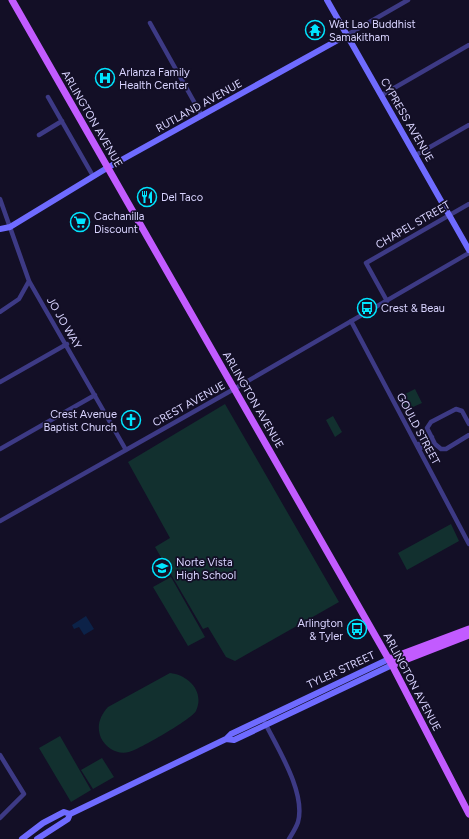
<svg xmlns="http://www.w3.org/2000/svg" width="469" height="839" font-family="Figtree,sans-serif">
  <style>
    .green { fill: #12302f }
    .water { fill: #0c2248 }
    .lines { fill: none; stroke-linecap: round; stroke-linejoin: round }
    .street { stroke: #3d3a85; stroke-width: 4.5 }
    .secondary { stroke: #6f6bff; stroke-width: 6 }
    .primary { stroke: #c25bff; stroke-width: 7 }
    .labels { text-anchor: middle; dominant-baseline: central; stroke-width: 3.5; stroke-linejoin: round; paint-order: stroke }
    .poi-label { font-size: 11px; fill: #d9d4ff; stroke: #130f26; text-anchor: start }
    .street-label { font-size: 11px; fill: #d9d4ff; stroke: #130f26 }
  </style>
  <rect width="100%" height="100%" fill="#130f26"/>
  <path class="green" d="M415,389L422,403L404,411L397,398Z
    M225,404L339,602L235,661L226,657L208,627L203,629L155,547L170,538L128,462Z
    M333,416L342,432L335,437L326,420Z
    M451,524L459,541L407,570L398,553Z
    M171,577L205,637L188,646L153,587Z
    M170,673C188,675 205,691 196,711C192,719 138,750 129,752C117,755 106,748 101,738C96,726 100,716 108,707Z
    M60,736L91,790L71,802L39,748Z
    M102,758L114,777L93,789L81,770Z"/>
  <path class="water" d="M86,616L94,629L84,635L79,627L74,629L72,625Z"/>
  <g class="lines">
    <path class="street" d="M150,23L202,116
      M347,35L408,0
      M382,95L469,45
      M48,97L93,176
      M39,135L62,121
      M416,155L469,125
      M0,199L29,281L126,450
      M387,301L366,263L469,204
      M0,312L19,299L29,281
      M351,321L469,544
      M0,382L67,344
      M469,424L462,411L456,409L431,422L427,428L435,444L441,449H446L469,435
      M417,445L432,437
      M0,449L95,395
      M419,449L433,440
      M0,521L234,389L469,253
      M265,723C278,749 306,793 298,822C296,828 292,834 289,839
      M0,755L24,794L0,818"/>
    <path class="secondary" d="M327,0L469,250
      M0,229L10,227L107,168L347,35
      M226,739L234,740L392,665
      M22,839L43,823L64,812L70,814L226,739L231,734L389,659
      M37,839L68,819L70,814"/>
    <path class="primary" d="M12,0L392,665L469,814
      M389,659L469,629
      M392,665L469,635"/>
  </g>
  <defs>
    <g id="temple-ring" transform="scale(1)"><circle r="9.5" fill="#130f26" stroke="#00e5ff" stroke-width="1.5"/><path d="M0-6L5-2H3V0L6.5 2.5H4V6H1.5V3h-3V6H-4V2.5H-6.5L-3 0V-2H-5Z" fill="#00e5ff"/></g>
    <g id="hospital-ring" transform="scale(1)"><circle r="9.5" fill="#130f26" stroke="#00e5ff" stroke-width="1.5"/><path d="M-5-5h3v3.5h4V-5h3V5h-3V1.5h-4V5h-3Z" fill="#00e5ff"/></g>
    <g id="restaurant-ring" transform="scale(1)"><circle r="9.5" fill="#130f26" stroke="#00e5ff" stroke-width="1.5"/><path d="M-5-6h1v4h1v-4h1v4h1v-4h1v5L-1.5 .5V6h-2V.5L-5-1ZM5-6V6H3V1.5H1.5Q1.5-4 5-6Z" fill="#00e5ff"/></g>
    <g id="supermarket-ring" transform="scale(1)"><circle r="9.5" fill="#130f26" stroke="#00e5ff" stroke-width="1.5"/><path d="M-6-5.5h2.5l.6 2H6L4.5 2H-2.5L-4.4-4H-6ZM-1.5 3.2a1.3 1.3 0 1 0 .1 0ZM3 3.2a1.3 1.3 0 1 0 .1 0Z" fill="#00e5ff"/></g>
    <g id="bus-ring" transform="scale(1)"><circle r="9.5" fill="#130f26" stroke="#00e5ff" stroke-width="1.5"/><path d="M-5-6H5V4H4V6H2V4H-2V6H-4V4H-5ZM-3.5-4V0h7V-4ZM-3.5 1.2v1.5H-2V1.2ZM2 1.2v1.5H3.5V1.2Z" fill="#00e5ff"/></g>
    <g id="church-ring" transform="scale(1)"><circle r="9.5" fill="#130f26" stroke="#00e5ff" stroke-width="1.5"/><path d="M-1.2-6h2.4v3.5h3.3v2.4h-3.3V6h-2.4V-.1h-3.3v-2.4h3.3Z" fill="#00e5ff"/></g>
    <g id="school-ring" transform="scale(1)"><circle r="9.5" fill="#130f26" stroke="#00e5ff" stroke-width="1.5"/><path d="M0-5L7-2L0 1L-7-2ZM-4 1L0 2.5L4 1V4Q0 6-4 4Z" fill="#00e5ff"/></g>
  </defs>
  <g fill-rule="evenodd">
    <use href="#temple-ring" x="315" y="30"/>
    <use href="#hospital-ring" x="105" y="78"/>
    <use href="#restaurant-ring" x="147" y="197"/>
    <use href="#supermarket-ring" x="80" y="222"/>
    <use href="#bus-ring" x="367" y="308"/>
    <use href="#church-ring" x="131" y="420"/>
    <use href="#school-ring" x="162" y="568"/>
    <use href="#bus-ring" x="357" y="629"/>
  </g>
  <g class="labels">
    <g class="poi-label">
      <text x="329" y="24">Wat Lao Buddhist<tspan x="329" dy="13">Samakitham</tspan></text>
      <text x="119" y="72">Arlanza Family<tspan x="119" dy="13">Health Center</tspan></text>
      <text x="161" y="197">Del Taco</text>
      <text x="94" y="216">Cachanilla<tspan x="94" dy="13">Discount</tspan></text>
      <text x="381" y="308">Crest &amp; Beau</text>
      <text x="117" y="414" text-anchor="end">Crest Avenue<tspan x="117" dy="13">Baptist Church</tspan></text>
      <text x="176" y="562">Norte Vista<tspan x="176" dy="13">High School</tspan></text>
      <text x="343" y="623" text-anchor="end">Arlington<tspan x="343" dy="13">&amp; Tyler</tspan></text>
    </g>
    <g class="street-label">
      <text transform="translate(199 106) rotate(-29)">RUTLAND AVENUE</text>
      <text transform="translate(92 119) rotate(60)">ARLINGTON AVENUE</text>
      <text transform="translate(407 120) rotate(60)">CYPRESS AVENUE</text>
      <text transform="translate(413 225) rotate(-30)">CHAPEL STREET</text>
      <text transform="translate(64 323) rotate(60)">JO JO WAY</text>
      <text transform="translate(253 400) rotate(60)">ARLINGTON AVENUE</text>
      <text transform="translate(189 404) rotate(-29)">CREST AVENUE</text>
      <text transform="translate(418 429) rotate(62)">GOULD STREET</text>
      <text transform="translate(341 670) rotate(-25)">TYLER STREET</text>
      <text transform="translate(412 682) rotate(62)">ARLINGTON AVENUE</text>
    </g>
  </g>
</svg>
